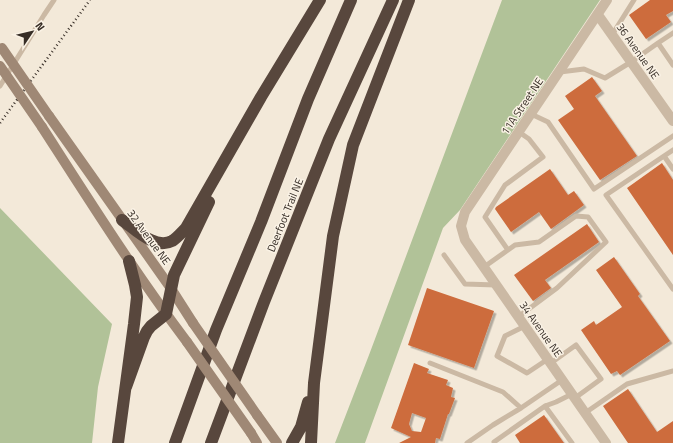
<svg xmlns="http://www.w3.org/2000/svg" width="673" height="443" font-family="'Titillium Web',sans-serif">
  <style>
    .green { fill: #b1c298 }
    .building { fill: #cd6c3d; fill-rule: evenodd; filter: url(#shadow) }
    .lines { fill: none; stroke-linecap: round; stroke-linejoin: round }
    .service { stroke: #cbb9a4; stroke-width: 5 }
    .minor { stroke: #cbb9a4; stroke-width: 10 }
    .secondary { stroke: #9f8875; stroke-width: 10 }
    .motorway { stroke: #58473d; stroke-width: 12 }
    .rail { stroke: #362d26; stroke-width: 2.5; stroke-dasharray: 1 3; stroke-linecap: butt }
    .secondary-bridge { stroke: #9f8875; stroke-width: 10 }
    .labels { text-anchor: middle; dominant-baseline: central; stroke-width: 3; stroke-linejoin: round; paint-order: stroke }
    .street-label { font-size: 11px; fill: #362d26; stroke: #faf2e5 }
  </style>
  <defs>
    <filter id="shadow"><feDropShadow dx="2.5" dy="2.5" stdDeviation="0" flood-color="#0004"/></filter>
  </defs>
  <rect width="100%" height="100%" fill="#f3e9d9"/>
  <path class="green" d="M502,0H600L460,210L443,228L365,443H335L369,355Z
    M0,208L112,324L98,387L92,443H0Z"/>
  <path class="building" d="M650,0H673V11L666,15L671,22L646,39L629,15Z
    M592,77L602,91L595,96L637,156L600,180L558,120L574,109L565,96Z
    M662,163L673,180V255L627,188Z
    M550,169L568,195L574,191L584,205L551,229L539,212L511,232L495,209L496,207Z
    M587,224L599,242L545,280L551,288L533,301L514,275Z
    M614,257L640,294L638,296L670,341L620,375L617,371L611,374L581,330L594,321L596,325L622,307L596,270Z
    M427,288L494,311L474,368L408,345Z
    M414,363L429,369L427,373L448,380L446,385L453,388L451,397L455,398L449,414H448L440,439L436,438L435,443H399L411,437L391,428ZM412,413L426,418L421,432L412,431L409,424Z
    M628,389L657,432L673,421V443H628L603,406Z
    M544,415L564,443H520L515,435Z"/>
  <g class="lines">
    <path class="service" d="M612,35L634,0
      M658,43L673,33
      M560,72L584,69L605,78L631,62L658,43L673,65
      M0,86L44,15L54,0
      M531,114L548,122L594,189L673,136
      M673,150L664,156L673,169
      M664,156L606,195L673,289
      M508,250L485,217L505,185L543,157L529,139L519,132
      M444,255L465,284L496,285
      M484,267L515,245L539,242L576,216L588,217L606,242L557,288L518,317
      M525,326L505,336L497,356L527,373L548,359
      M430,363L503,392L521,408L562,380
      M551,363L576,345L601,379L575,398
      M572,394L556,402L545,406L572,443
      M585,413L627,384L673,371
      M494,442L545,406
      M467,443L493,425L521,408"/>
    <path class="minor" d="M598,15L673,121
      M606,443L465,240L461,226L465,212L607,0"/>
    <path class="secondary" d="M49,116L170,287L193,323
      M42,127C89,200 135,273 187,342
      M257,415L277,443
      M251,433L257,443"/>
    <path class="motorway" d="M122,220C135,229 155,250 172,241C177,238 181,233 186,228L261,97L320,0
      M126,387L144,337L147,331L151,326L166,314L174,275L209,202
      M118,443L134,324L137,297L135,285L129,261
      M175,443L216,330L261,222L308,99L351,0
      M211,443L264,302L329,139L393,0
      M292,443L301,427L308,402
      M311,443L314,383L333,236L353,145L409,0"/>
    <path class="rail" d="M0,123L90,0"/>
    <path class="secondary-bridge" d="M2,48L49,116
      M0,66L42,127
      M193,323L257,415
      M187,342L251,433"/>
  </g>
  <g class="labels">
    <g class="street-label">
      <text transform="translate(638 51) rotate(55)">36 Avenue NE</text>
      <text transform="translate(522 106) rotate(-56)">11A Street NE</text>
      <text transform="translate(285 215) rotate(-68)">Deerfoot Trail NE</text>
      <text transform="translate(149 237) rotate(54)">32 Avenue NE</text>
      <text transform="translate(541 329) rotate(55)">34 Avenue NE</text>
    </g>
  </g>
  <g transform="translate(32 32) rotate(55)" stroke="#faf2e5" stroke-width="3" paint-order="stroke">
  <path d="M0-3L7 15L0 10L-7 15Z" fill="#362d26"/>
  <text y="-6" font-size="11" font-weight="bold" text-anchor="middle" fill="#362d26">N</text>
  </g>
</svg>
